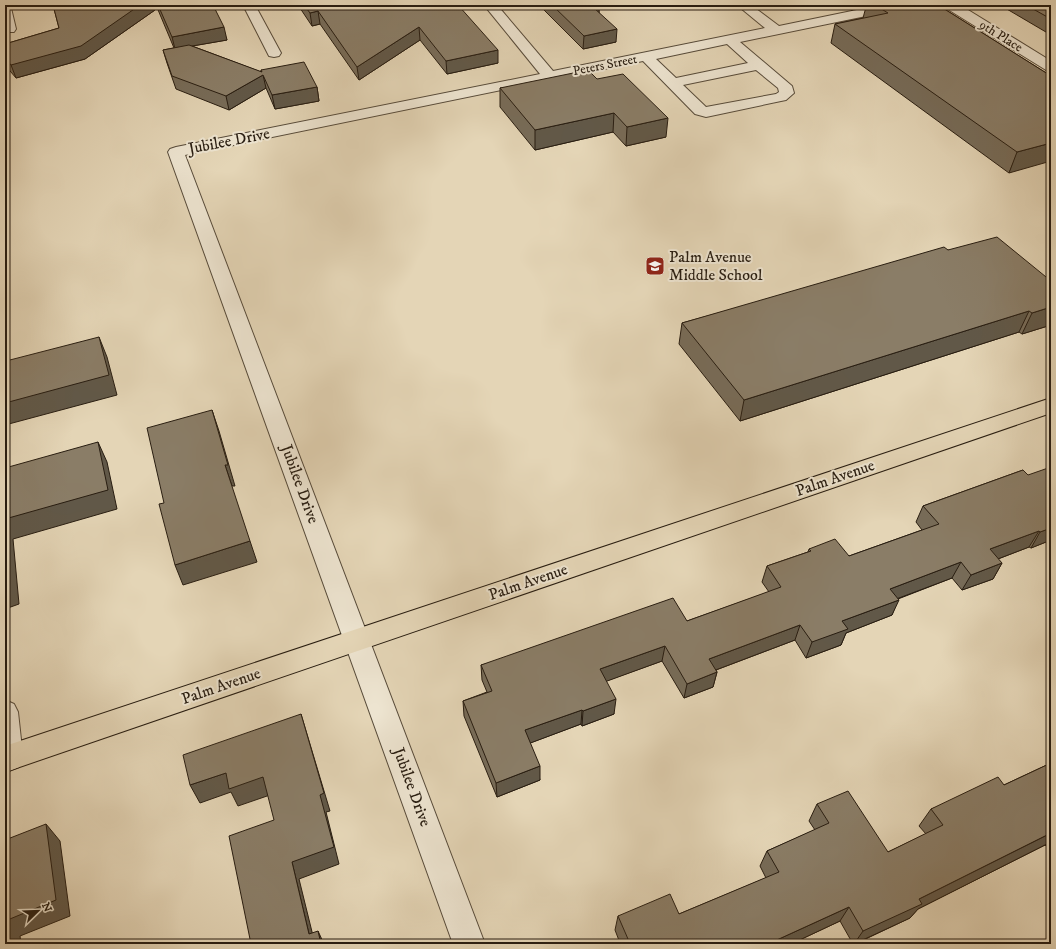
<svg xmlns="http://www.w3.org/2000/svg" width="1056" height="949" font-family="'IM FELL DW Pica',serif">
  <style>
    .lines { fill: none; stroke-linecap: round; stroke-linejoin: round }
    .minor-casing { stroke: #574b3a; stroke-width: 2 }
    .major-casing { stroke: #281d11; stroke-width: 2 }
    .minor { fill: #ede4d0; fill-rule: evenodd }
    .major { fill: #e4d5b6; fill-rule: evenodd }
    .wall { fill: #776c59; stroke: #281d11 }
    .shaded-wall { fill: #615848; stroke: #281d11 }
    .building { fill: #8a7d67; stroke: #281d11 }
    .labels { text-anchor: middle; dominant-baseline: central; stroke-width: 4; stroke-linejoin: round; paint-order: stroke }
    .far-street-label { font-size: 13px; fill: #281d11; stroke: #ede4d0 }
    .street-label { font-size: 16px; fill: #281d11; stroke: #ede4d0 }
    .poi-label { font-size: 16px; fill: #281d11; stroke: #ede4d0; text-anchor: start }
  </style>
  <rect width="100%" height="100%" fill="#e4d5b6"/>
  <filter id="stains"><feTurbulence type="fractalNoise" baseFrequency=".005" numOctaves="4"/><feColorMatrix values="0 0 0 0 .2 0 0 0 0 .09 0 0 0 0 .02 0 0 0 .5 -.17"/></filter>
  <radialGradient id="worn" r=".72"><stop offset=".6" stop-color="#630" stop-opacity="0"/><stop offset="1" stop-color="#630" stop-opacity=".3"/></radialGradient>
  <g class="lines">
    <g class="minor-casing">
      <path id="minor" d="M5,5H10L11,8L16,29L14,32H5Z
        M243,5H255L281,53L279,56L274,57L269,56Z
        M484,5H497L553,71L765,28L737,5H751L779,26L881,5H906L905,8L900,9L740,42L792,86L794,93L786,100L781,101L706,117L695,114L643,61L185,155L485,944H453L168,152L170,149L176,147L540,74ZM727,44L748,63L676,78L656,59ZM756,70L778,88L779,92L776,94L706,107L683,85Z
        M945,5H960L1051,61V71L1046,70L946,8Z
        M5,700L14,704L18,712L23,758L19,767L9,771L5,769Z"/>
    </g>
    <g class="major-casing">
      <path id="major" d="M1051,398V413L5,772V746Z"/>
    </g>
    <use href="#minor" class="minor"/>
    <use href="#major" class="major"/>
  </g>
  <path class="wall" d="M53,5H153L155,10L85,59L16,78L5,65V44L59,28Z
    M156,5H213L227,40L192,46L261,72V70L317,87L319,101L275,109L266,88L229,110L176,89L167,63L163,50L174,48Z
    M298,5H458L498,63L447,74L420,40L359,80L320,24L312,26Z
    M539,5H597L599,7V13L616,42L583,49Z
    M844,5H938L1051,76L1009,173L831,43L835,24L863,18L866,7L851,10Z
    M1000,5H1051V35Z
    M597,79L666,137L626,146L613,132L535,150L500,107V88Z
    M948,250L1051,281V325L1022,334L1019,332L740,421L679,344L682,323Z
    M1023,470L1051,540L1031,548L1029,547L998,559L1002,563L993,579L962,590L952,578L898,599L892,615L846,633L841,645L806,658L795,640L716,670L717,672L713,687L684,698L662,661L606,681L614,714L582,726L581,724L530,743L540,780L497,797L464,716L463,701L487,692L482,680L481,665L687,621L769,592L762,582L767,566L808,552L809,549L849,556L922,530L916,522L923,506Z
    M1051,763V843L1046,846L1045,845L918,909L910,918L855,944H853L840,921L791,944H617L620,943L615,930L618,916L679,914L766,878L760,866L767,851L815,830L809,821L817,804L888,852L926,834L919,826L931,809L1004,785Z"/>
  <path class="shaded-wall" d="M140,5H153L155,10L85,59L16,78L11,65Z
    M852,5H866V7L851,10Z
    M599,7V20L594,8Z
    M318,11L320,24L312,26L310,13Z
    M224,27L227,40L175,49L172,37Z
    M419,27L420,40L359,80L357,67Z
    M617,29L616,42L583,49L584,36Z
    M498,50V63L447,74L446,61Z
    M263,75L266,88L229,110L226,96Z
    M317,87L319,101L275,109L272,95Z
    M614,113L613,132L535,150V130Z
    M668,118L666,137L626,146L627,127Z
    M1051,143V161L1009,173L1017,152Z
    M1051,307V325L1022,334L1032,313Z
    M1029,311L1019,332L740,421L744,400Z
    M99,337L107,357L117,395L5,425V403Z
    M212,410L219,431L235,486H232L225,465Z
    M98,442L107,462L117,509L13,539L19,604L5,609V519Z
    M1051,528V540L1031,548L1040,532Z
    M1039,531L1029,547L982,565L990,549Z
    M250,541L257,562L183,585L175,565Z
    M961,562L952,578L883,604L890,589Z
    M1002,563L993,579L962,590L971,575Z
    M899,600L892,615L846,633L841,645L806,658L812,642L842,621Z
    M800,625L795,640L705,674L709,659Z
    M665,646L662,661L599,684L600,669Z
    M717,672L713,687L684,698L687,684Z
    M616,699L614,714L582,726L583,711Z
    M582,710L581,724L525,745V730Z
    M301,714L330,811L326,812L339,864L299,879L315,944L309,934L292,862Z
    M540,766V780L497,797L496,783Z
    M226,773L263,777L270,795L238,806L231,792L200,803L190,785Z
    M46,824L60,841L70,916L20,936L21,944H7L5,930V921Z
    M1051,833V839L1045,845L918,909L910,918L854,944L863,931L919,899Z
    M1051,841V843L1046,846Z
    M849,907L840,921L791,944H768Z
    M318,931L324,944H321Z"/>
  <path class="building" d="M53,5H140L81,46L11,65L5,58V44L59,28Z
    M158,5H213L224,27L172,37Z
    M304,5H458L498,50L446,61L419,27L357,67L318,11L310,13Z
    M552,5H597L599,7L594,8L617,29L584,36Z
    M875,5H938L1051,76V143L1017,152L835,24L888,13Z
    M1026,5H1051V19Z
    M189,45L262,72L261,70L304,62L317,87L272,95L263,75L226,96L172,76L163,50Z
    M588,70L597,79L623,74L668,118L627,127L614,113L535,130L500,88Z
    M997,237L1051,281V307L1032,313L1029,311L744,400L682,323L944,247L948,250Z
    M99,337L109,375L5,403V372L7,371L6,361Z
    M212,410L228,465H225L250,541L175,565L159,504L164,503L147,428Z
    M98,442L108,490L5,519V468Z
    M1051,467V528L1040,532L1039,531L990,549L1002,563L971,575L961,562L890,589L899,600L842,621L848,629L812,642L800,625L709,659L717,672L687,684L665,646L600,669L616,699L583,711L582,710L525,730L540,766L496,783L463,701L492,691L481,665L673,598L687,621L781,587L767,566L811,551L809,549L835,539L849,556L939,524L923,506L1023,470L1028,475Z
    M5,565L7,586H5Z
    M301,714L324,793L320,795L334,847L292,862L309,934L318,931L321,944H251L229,836L274,820L263,777L229,789L226,773L190,785L183,755Z
    M1051,763V833L919,899L922,904L863,931L849,907L768,944H617L628,939L618,916L670,894L679,914L779,872L767,851L829,823L817,804L848,791L888,852L943,825L931,809L998,777L1004,785Z
    M46,824L56,900L5,921V840Z
    M5,930L7,944H5Z"/>
  <defs>
    <g id="school-square" transform="scale(1)"><rect x="-9" y="-9" width="18" height="18" rx="4" fill="#8f2418" stroke="#ede4d0"/><path d="M0-5L7-2L0 1L-7-2ZM-4 1L0 2.5L4 1V4Q0 6-4 4Z" fill="#fff"/></g>
  </defs>
  <g fill-rule="evenodd">
    <use href="#school-square" x="655" y="266"/>
  </g>
  <g class="labels">
    <g class="far-street-label">
      <text transform="translate(1001 36) rotate(32)">9th Place</text>
      <text transform="translate(605 65) rotate(-11)">Peters Street</text>
    </g>
    <g class="street-label">
      <text transform="translate(229 141) rotate(-11)">Jubilee Drive</text>
      <text transform="translate(835 478) rotate(-19)">Palm Avenue</text>
      <text transform="translate(300 484) rotate(70)">Jubilee Drive</text>
      <text transform="translate(528 582) rotate(-19)">Palm Avenue</text>
      <text transform="translate(221 686) rotate(-19)">Palm Avenue</text>
      <text transform="translate(412 787) rotate(70)">Jubilee Drive</text>
    </g>
    <g class="poi-label">
      <text x="669" y="257">Palm Avenue<tspan x="669" dy="18">Middle School</tspan></text>
    </g>
  </g>
  <rect width="1056" height="949" fill="none" stroke="#e4d5b6" stroke-width="20"/>
  <rect x="6" y="6" width="1044" height="937" fill="none" stroke="#281d11" stroke-width="2"/>
  <rect x="10" y="10" width="1036" height="929" fill="none" stroke="#281d11"/>
  <g transform="translate(38 911) rotate(67)" stroke="#ede4d0" stroke-width="3" paint-order="stroke">
  <path d="M0-3L7 15L0 10L-7 15Z" fill="#281d11"/>
  <text y="-6" font-size="11" font-weight="bold" text-anchor="middle" fill="#281d11">N</text>
  </g>
  <rect width="100%" height="100%" filter="url(#stains)"/>
  <rect width="100%" height="100%" fill="url(#worn)"/>
</svg>
